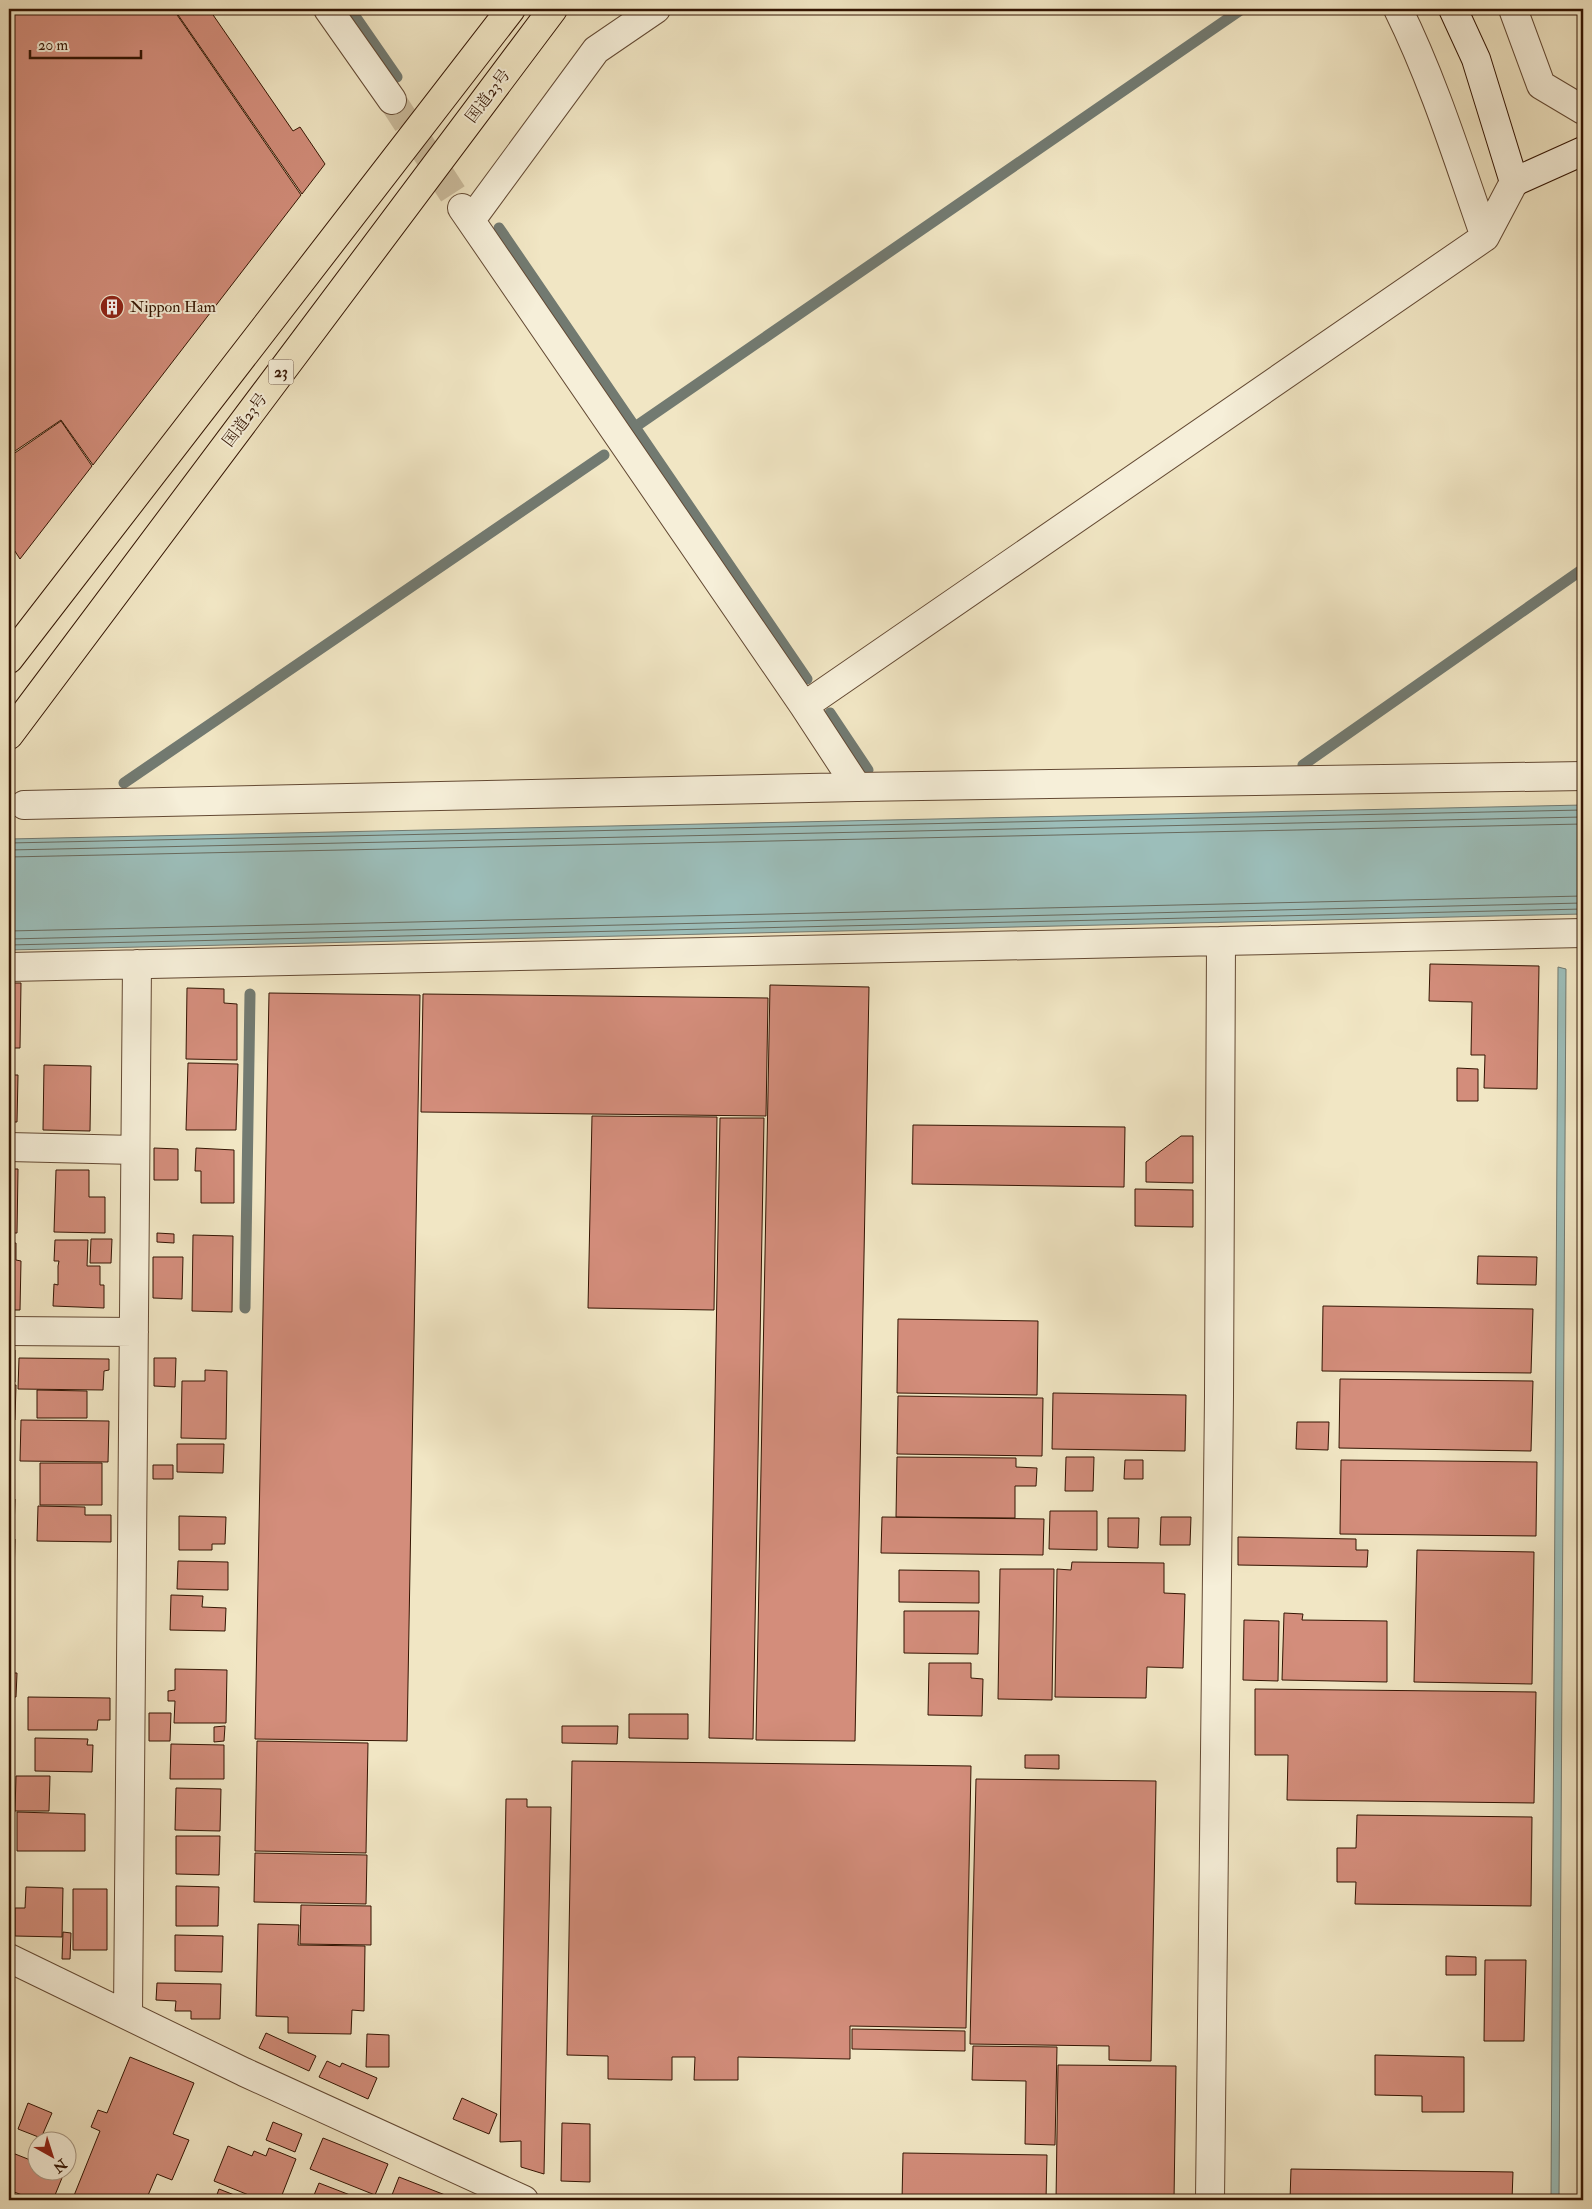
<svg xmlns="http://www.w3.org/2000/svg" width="1592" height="2209" font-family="'IM FELL Double Pica','Noto Serif JP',serif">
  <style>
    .water { fill: #9cbeba; stroke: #727a71 }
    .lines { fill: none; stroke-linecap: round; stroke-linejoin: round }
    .shore { stroke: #686a5e; stroke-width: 1 }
    .stream { stroke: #727a71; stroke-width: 11 }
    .building { fill: #d38d7b; stroke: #341503 }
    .street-tunnel { stroke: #cbbc9d; stroke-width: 28; stroke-dasharray: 28 14; stroke-linecap: butt }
    .street-casing { stroke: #634933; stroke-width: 30 }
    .secondary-casing { stroke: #341503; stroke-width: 30 }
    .highway-casing { stroke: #341503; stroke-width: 30 }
    .street { stroke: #f6efd9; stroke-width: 28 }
    .secondary { stroke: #f6efd9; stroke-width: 28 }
    .highway { stroke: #f1e6c4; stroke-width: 28 }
    .labels { text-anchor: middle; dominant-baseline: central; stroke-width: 4; stroke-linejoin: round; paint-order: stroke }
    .shield { fill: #f6efd9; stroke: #6e5643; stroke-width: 1 }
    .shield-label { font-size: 15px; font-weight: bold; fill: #341503 }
    .street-label { font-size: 16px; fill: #341503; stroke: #f6efd9 }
    .poi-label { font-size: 16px; fill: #341503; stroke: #f6efd9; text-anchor: start }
  </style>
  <rect width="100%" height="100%" fill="#f1e6c4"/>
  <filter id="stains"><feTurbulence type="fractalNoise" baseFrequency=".004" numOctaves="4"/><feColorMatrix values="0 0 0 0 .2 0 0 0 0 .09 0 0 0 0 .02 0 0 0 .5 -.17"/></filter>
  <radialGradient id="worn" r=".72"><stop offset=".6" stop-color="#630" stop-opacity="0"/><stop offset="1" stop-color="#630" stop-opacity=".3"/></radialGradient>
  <path class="water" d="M1583,805V914L9,950V839Z
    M1558,967L1566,969L1559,2200H1551Z"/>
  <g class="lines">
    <path class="shore" d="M9,843L1583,810
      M9,850L1583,817
      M9,857L1583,824
      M9,931L1583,896
      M9,939L1583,903
      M9,945L1583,909"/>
    <path class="stream" d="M350,9L397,77
      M499,228L807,679
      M635,427L1242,9
      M830,713L868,770
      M1303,765L1583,569
      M124,783L604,455
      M245,1308L250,994"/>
  </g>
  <path class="building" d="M9,9H173L301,195L93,465L61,420L9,455Z
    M174,9H209L293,131L300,127L325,164L302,194Z
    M61,421L92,466L20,559L9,542V457Z
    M1430,964L1539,966L1537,1089L1484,1088L1485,1055H1471L1472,1002L1429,1001Z
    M9,983H21L20,1048H9Z
    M770,985L869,987L855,1741L756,1740Z
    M187,988L224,989V1003L237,1004V1060L186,1059Z
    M269,993L420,995L407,1741L255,1739Z
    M423,994L768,998L766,1116L421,1112Z
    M188,1063L238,1064L236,1130H186Z
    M44,1065L91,1066L90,1131L43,1130Z
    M1457,1068L1478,1069V1101H1457Z
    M9,1075H18L17,1122H9Z
    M592,1116L717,1117L714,1310L588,1308Z
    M720,1118H764L753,1739L709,1738Z
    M913,1125L1125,1127L1124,1187L912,1184Z
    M1181,1136H1193V1183L1146,1182V1162Z
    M154,1148L178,1149V1180H154Z
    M196,1148L234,1150V1203H201V1171H195Z
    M9,1169H18L17,1233H9Z
    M56,1170H89V1197H105V1233L54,1232Z
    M1135,1189L1193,1190V1227L1135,1226Z
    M157,1233L174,1234V1243L157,1242Z
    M193,1235L233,1236L232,1312L192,1311Z
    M91,1239H112L111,1263H90Z
    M55,1240H88L87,1266H100V1285H104V1308L53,1306L54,1284L58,1285V1266L59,1261H54Z
    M9,1243H16V1260L21,1261L20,1310H9Z
    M1478,1256L1537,1257L1536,1285L1477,1284Z
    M153,1257H183L182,1299L153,1298Z
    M1323,1306L1533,1309L1531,1373L1322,1371Z
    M898,1319L1038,1321L1037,1395L897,1393Z
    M9,1350H15V1382L9,1381Z
    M19,1358L109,1359V1370L104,1371L103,1390L18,1389Z
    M154,1358H176L175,1387L154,1386Z
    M205,1370L227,1371L226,1439L181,1438L182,1381H205Z
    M1340,1379L1533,1381L1531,1451L1339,1448Z
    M9,1385H16L15,1420L9,1419Z
    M37,1390L87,1391V1418H37Z
    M1053,1393L1186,1395L1185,1451L1052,1449Z
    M898,1396L1043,1398L1042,1456L897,1454Z
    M21,1420L109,1421L108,1462L20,1461Z
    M1297,1422H1329L1328,1450L1296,1449Z
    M9,1425H14V1460H9Z
    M177,1444H224L223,1473L177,1472Z
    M897,1457L1016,1458V1467L1037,1468L1036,1486H1015V1518L896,1517Z
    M1066,1457H1094L1093,1491H1065Z
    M1125,1460H1143V1479H1124Z
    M1341,1460L1537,1462L1536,1536L1340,1534Z
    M9,1463H14L13,1495H9Z
    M40,1463H102V1505H40Z
    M153,1465H173V1479H153Z
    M9,1499H15L14,1532H9Z
    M38,1506L85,1507V1515H111V1542L37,1541Z
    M1050,1511H1097V1550L1049,1549Z
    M179,1516L226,1517L225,1544H212V1550H179Z
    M882,1517L1044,1519L1043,1555L881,1553Z
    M1161,1517H1191L1190,1545H1160Z
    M1108,1518H1139L1138,1548L1108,1547Z
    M1238,1537L1356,1539V1550H1368L1367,1567L1238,1565Z
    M9,1539H15L14,1577H9Z
    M1417,1550L1534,1552L1532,1684L1414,1682Z
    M178,1561L228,1562V1590L177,1589Z
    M1072,1562L1164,1563V1593L1185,1594L1183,1668L1147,1667L1146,1698L1055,1697L1057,1569L1071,1570Z
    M1000,1569H1054L1052,1700L998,1699Z
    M899,1570L979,1571V1603L899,1602Z
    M171,1595L203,1596L202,1607L226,1608L225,1631L170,1630Z
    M904,1611H979L978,1654L904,1653Z
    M1284,1613L1303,1614L1302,1620L1387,1621V1682L1282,1680Z
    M1244,1620L1279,1621L1278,1681L1243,1680Z
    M9,1623H14L13,1656H9Z
    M929,1663H971V1678L983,1679L982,1716L928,1715Z
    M175,1669L227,1670L226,1723H174L175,1701H168V1691L175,1690Z
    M9,1673H17L16,1697H9Z
    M1255,1689L1536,1692L1534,1803L1287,1800L1288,1755H1255Z
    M28,1697L110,1698V1720H98L97,1730H28Z
    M149,1713H171L170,1741H149Z
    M629,1714H688V1739L629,1738Z
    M225,1726L224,1741L214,1742V1727Z
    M562,1726H618L617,1744L562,1743Z
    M9,1738H13L12,1770H9Z
    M35,1738L88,1739L87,1745H93L92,1772L35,1771Z
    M257,1741L368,1743L366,1853L255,1851Z
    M171,1744L224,1745V1779H170Z
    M1025,1755H1059V1769L1025,1768Z
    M572,1761L971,1766L966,2028L850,2026V2059L738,2057V2080H694L695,2057H672V2080L608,2079V2056L567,2055Z
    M16,1776H50L49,1811H15Z
    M976,1779L1156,1781L1151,2061L1109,2060V2046L970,2044Z
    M176,1788L221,1789L220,1831L175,1830Z
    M506,1799H527V1807H551L544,2174L521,2167V2141L500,2142Z
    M9,1810H13L12,1843H9Z
    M17,1812L85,1814V1851H17Z
    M1357,1815L1532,1817L1531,1906L1355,1904L1356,1882H1337V1848H1356Z
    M176,1836H220L219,1875L176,1874Z
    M255,1853L367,1855L366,1904L254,1902Z
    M176,1886L219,1887L218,1926H176Z
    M26,1887L63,1888L62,1937L15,1936V1908H25Z
    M73,1889H107V1950H73Z
    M301,1905L371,1906V1945L300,1944Z
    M258,1924L299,1925L298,1945L365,1946L364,2011L352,2010L351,2034L288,2033V2017L256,2016Z
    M63,1932L71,1933L70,1959H62Z
    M175,1935L223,1936L222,1972L175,1971Z
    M1446,1956L1476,1957V1975H1446Z
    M1485,1960H1526L1524,2041H1484Z
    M157,1983L221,1984L220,2019H191V2011H175L176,2001L156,2000Z
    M852,2029L965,2031V2051L852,2049Z
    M266,2033L316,2056L309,2071L259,2048Z
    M367,2034L389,2035V2067H366Z
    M973,2046L1057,2047L1055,2145L1025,2144L1026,2081L972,2080Z
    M1375,2055L1464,2057V2112H1422V2096L1375,2095Z
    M130,2057L194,2083L173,2134L189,2140L172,2180L157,2174L146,2200H77L73,2198L100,2131L91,2127L98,2110L107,2113Z
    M327,2061L340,2067L342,2063L377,2078L368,2099L319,2077Z
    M1058,2065L1176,2066L1174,2200H1056Z
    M462,2098L497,2114L489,2134L453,2119Z
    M28,2103L52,2113L41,2138L18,2129Z
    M273,2122L302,2134L295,2152L266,2140Z
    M562,2123L590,2124V2182L561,2181Z
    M323,2138L388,2164L375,2195L310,2169Z
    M228,2146L252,2156L254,2151L266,2156L269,2148L296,2159L280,2200H261L214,2181Z
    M10,2152L38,2163V2172H59L64,2173L53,2200H35L9,2190Z
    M903,2153L1047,2155L1046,2200H902Z
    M1291,2169L1513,2172L1512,2200H1290Z
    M399,2177L458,2200H390Z
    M319,2183L363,2200H312Z
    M219,2189L247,2200H215Z"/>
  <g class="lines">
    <path class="street-tunnel" d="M392,100L462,208"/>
    <g class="street-casing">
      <path id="street" d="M328,9L392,100
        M1398,9C1434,82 1458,160 1485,237
        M1513,9L1541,85L1583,110
        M462,208L804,706L1485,237L1514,182
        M471,220L596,50L656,9
        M804,706L857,787
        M24,805L857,787L1583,776
        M9,967L1221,941
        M9,1147L135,1150
        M9,1331L134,1332
        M9,1958L244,2072L524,2200
        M128,2014L137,964
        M1210,2200L1219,1396L1221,941L1583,933"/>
    </g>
    <g class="secondary-casing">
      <path id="secondary" d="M1453,9L1476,59L1514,182L1583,151"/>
    </g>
    <g class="highway-casing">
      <path id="highway" d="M9,659L511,9
        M9,735L553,9"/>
    </g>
    <use href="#street" class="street"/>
    <use href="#secondary" class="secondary"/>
    <use href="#highway" class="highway"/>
  </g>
  <defs>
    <g id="building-disc" transform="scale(1.25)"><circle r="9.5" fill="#8f2418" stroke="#f6efd9"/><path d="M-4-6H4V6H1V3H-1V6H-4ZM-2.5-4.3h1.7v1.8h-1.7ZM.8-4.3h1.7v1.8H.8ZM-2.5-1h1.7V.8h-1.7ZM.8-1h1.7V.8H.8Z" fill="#fff"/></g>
  </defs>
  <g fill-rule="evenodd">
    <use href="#building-disc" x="112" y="307"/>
  </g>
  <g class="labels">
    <rect class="shield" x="268.5" y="359.5" width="25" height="25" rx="4"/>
    <g class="shield-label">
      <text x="281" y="372">23</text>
    </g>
    <g class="street-label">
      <text transform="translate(488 96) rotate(-53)">国道23号</text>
      <text transform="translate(245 420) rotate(-53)">国道23号</text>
    </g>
    <g class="poi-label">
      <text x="130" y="307">Nippon Ham</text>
    </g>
  </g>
  <rect width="1592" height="2209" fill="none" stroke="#f1e6c4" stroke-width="30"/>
  <rect x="10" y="10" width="1572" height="2189" fill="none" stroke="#341503" stroke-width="2.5"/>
  <rect x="15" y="15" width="1562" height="2179" fill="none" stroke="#341503"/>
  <g transform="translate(52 2156) rotate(141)"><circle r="24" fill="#f6efd9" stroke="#a89883"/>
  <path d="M0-4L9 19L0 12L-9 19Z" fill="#8f2418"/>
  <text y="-8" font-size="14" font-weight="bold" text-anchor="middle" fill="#341503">N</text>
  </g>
  <path d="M30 50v8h111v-8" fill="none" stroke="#341503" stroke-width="2.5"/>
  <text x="38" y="50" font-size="15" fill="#341503" stroke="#f6efd9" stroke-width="4" paint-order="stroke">20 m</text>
  <rect width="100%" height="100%" filter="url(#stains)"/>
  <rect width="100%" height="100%" fill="url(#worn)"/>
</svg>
